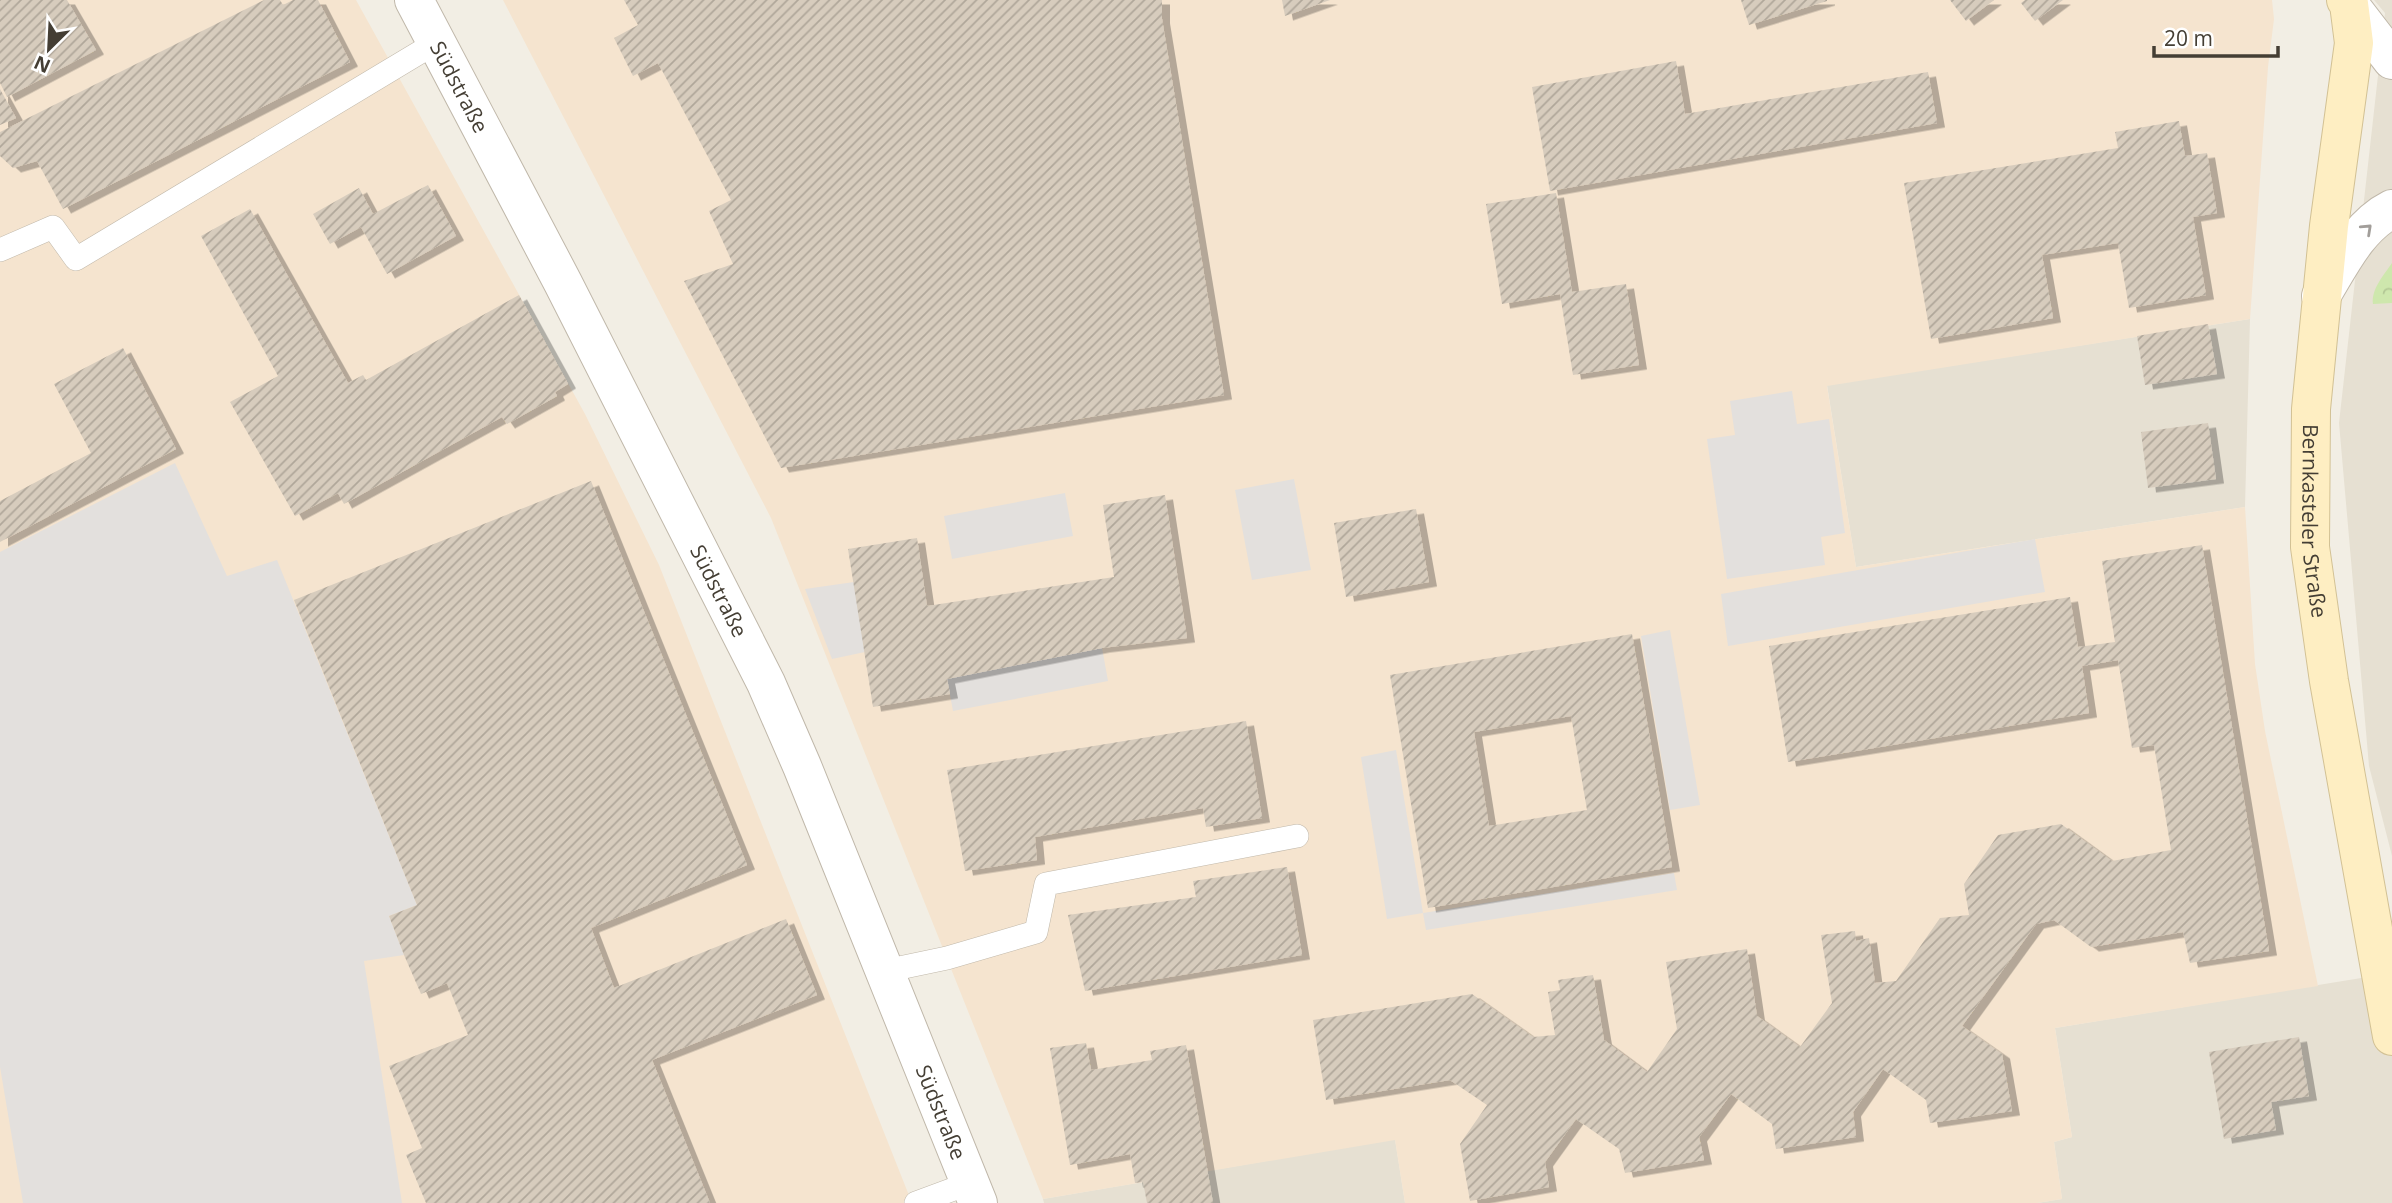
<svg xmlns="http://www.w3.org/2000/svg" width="2392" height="1203" font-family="'Open Sans',sans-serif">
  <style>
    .residential { fill: #e6e0d2 }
    .commercial { fill: #f5e4cf }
    .forest { fill: url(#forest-crowns) }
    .parking { fill: #e3e0dd }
    .building { fill: url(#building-hatch); fill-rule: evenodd; filter: url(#shadow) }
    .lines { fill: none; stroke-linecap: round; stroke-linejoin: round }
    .lane-casing { stroke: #c0b8aa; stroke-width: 24 }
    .street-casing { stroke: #c0b8aa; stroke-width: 40 }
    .secondary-casing { stroke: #d2c194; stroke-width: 40 }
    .lane { stroke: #fff; stroke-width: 23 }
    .street { stroke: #fff; stroke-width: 38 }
    .secondary { stroke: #feeec2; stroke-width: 38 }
    .oneway { stroke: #a29e9a }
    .labels { text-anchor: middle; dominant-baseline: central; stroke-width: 5; stroke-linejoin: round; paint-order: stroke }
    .street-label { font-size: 21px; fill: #443e34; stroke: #fff }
  </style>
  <defs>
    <pattern id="forest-crowns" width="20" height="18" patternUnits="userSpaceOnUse" patternTransform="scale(1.75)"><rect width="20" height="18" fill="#cee7ad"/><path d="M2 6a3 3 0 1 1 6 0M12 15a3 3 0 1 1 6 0" fill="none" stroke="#b2c795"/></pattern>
    <pattern id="building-hatch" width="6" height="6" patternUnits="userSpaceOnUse" patternTransform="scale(1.75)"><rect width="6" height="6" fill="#d7ccbd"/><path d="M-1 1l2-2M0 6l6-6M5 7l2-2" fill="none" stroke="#b0a79a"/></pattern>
    <filter id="shadow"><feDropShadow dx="8" dy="4.5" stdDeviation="0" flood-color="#0004"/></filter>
  </defs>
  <rect width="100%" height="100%" fill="#f2eee4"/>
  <path class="residential" d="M2374,0H2392V856L2369,766L2339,423L2385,13Z
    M2250,319L2245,507L1856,567L1827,385Z
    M2392,973V1203H2037L2062,1199L2054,1142L2072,1137L2055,1028Z
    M1395,1139L1405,1203H1044L1043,1199Z"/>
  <path class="commercial" d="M0,0H356L585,414L659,565L912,1203H0Z
    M503,0H2272L2274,19L2268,67L2250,319L1827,386L1856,567L2245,507L2255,664L2265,731L2318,986L2055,1028L2072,1137L2054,1142L2062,1199L2037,1203H1405L1395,1140L1043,1199L771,518Z"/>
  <path class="forest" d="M2392,263V303L2373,304C2371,289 2384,275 2392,263Z"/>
  <path class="parking" d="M1792,391L1797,424L1829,419L1845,533L1821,537L1825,565L1727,579L1707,439L1735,435L1730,401Z
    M175,463L227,576L277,560L417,905L389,916L404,955L364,961L402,1203H23L0,1067V552Z
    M1294,479L1311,570L1252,580L1235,490Z
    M1065,493L1073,536L952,559L944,516Z
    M2035,539L2045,592L1728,646L1721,594Z
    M854,582L865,652L832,659L805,589Z
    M1670,630L1700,805L1670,810L1641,636Z
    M1102,648L1108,681L953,711L947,679Z
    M1396,750L1423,913L1674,873L1677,890L1426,930L1423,913L1387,919L1361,757Z"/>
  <path class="building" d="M0,0H67L96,50L7,97L0,83Z
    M264,0H280L283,5L293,0H318L350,62L63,209L37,161L13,168L0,156V132Z
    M624,0H1162V19L1224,395L781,468L684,281L733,264L709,211L731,200L658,63L633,76L614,38L638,25Z
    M1282,0H1330L1285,16Z
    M1741,0H1827V1L1749,25Z
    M1950,0H1994L1966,21Z
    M2025,0H2063L2035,21L2021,3Z
    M1676,61L1685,114L1928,72L1937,123L1550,191L1532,87Z
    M0,89L16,118L0,125Z
    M2179,121L2185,156L2207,153L2217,213L2193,217L2206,295L2129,308L2118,243L2042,255L2053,318L1931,339L1904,183L2118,148L2115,132Z
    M428,185L456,236L387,274L361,227L330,244L313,214L359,188L373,214Z
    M1556,193L1572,292L1626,284L1639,365L1573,375L1560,294L1502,304L1486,204Z
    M250,209L348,383L363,375L366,380L519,295L568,384L555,392L557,396L507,424L502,417L344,504L338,493L295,516L230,402L278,376L201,236Z
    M2208,324L2217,374L2145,385L2137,336Z
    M123,348L176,449L0,542V501L91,453L54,384Z
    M2208,423L2216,479L2148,488L2141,432Z
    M591,481L747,865L591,928L614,988L786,919L817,995L652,1060L710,1203H426L406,1155L422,1148L389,1066L468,1035L447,983L421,994L404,955L389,916L417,905L294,600Z
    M1165,495L1187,638L1102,648L947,679L950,694L873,707L848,549L917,538L927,606L1114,577L1103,505Z
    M1416,509L1429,582L1346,597L1334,523Z
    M2202,545L2269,951L2190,963L2183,932L2091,947L2054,920L2036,924L1962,1026L2002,1054L2012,1111L1930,1123L1926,1100L1883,1069L1853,1112L1856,1137L1776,1149L1772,1124L1731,1094L1699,1137L1704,1160L1625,1173L1619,1149L1576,1119L1545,1162L1549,1187L1470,1201L1460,1144L1487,1105L1450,1080L1326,1100L1313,1020L1472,994L1533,1037L1555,1035L1548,992L1560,990L1558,980L1593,975L1604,1040L1647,1072L1677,1029L1666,962L1747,949L1757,1016L1800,1047L1832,1003L1821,935L1855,931L1856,941L1869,938L1875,983L1896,981L1940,918L1969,915L1964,884L1998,835L2061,824L2112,861L2171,850L2154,745L2132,748L2118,660L2082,666L2089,713L1788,762L1769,646L2070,597L2078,647L2115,642L2102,561Z
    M1632,634L1672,867L1428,908L1390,675ZM1571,716L1587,810L1489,826L1474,732Z
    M1246,721L1262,818L1206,827L1203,808L1035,837L1037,860L965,871L947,770Z
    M1287,867L1302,955L1085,991L1068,915L1196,897L1193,881Z
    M2299,1037L2309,1096L2271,1102L2276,1130L2224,1139L2209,1052Z
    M1086,1043L1091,1070L1152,1060L1150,1051L1186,1045L1213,1203H1147L1143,1182L1135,1183L1130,1154L1070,1165L1050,1048Z"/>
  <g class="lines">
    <g class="lane-casing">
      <path id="lane" d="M0,250L53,227L76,259L437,42
        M885,971L947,958L1036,932L1046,884L1297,836
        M916,1203L970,1183"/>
    </g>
    <g class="street-casing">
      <g id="street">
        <path id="s1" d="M414,0L563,283L766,683L802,766L978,1203"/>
        <path d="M2349,4L2392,60"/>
        <path d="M2321,296C2340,265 2358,226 2392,209"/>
      </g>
    </g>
    <g class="secondary-casing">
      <g id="secondary">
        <path id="s2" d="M2346,0L2349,4L2354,43L2329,226L2311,409L2310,547L2329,681L2392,1036"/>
      </g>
    </g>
    <use href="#lane" class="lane"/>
    <use href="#street" class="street"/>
    <use href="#secondary" class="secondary"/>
  </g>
  <defs><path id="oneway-chevron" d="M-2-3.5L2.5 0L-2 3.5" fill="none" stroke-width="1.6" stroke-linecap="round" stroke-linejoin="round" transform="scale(1.75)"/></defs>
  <use class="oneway" href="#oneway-chevron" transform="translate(2367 229) rotate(-43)"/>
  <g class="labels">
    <g class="street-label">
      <text stroke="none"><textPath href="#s1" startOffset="98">Südstraße</textPath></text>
      <text stroke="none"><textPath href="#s2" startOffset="525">Bernkasteler Straße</textPath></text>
      <text stroke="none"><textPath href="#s1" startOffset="665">Südstraße</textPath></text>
      <text stroke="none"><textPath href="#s1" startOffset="1232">Südstraße</textPath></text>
    </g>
  </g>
  <g transform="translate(49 49) rotate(204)" stroke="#ffffff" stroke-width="5" paint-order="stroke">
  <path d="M0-5L12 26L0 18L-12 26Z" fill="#443e34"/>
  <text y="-10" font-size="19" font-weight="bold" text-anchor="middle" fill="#443e34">N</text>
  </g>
  <path d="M2154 46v10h124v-10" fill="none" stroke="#443e34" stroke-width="3.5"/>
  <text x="2164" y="46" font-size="21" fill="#443e34" stroke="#ffffff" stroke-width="5" paint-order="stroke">20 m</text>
</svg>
